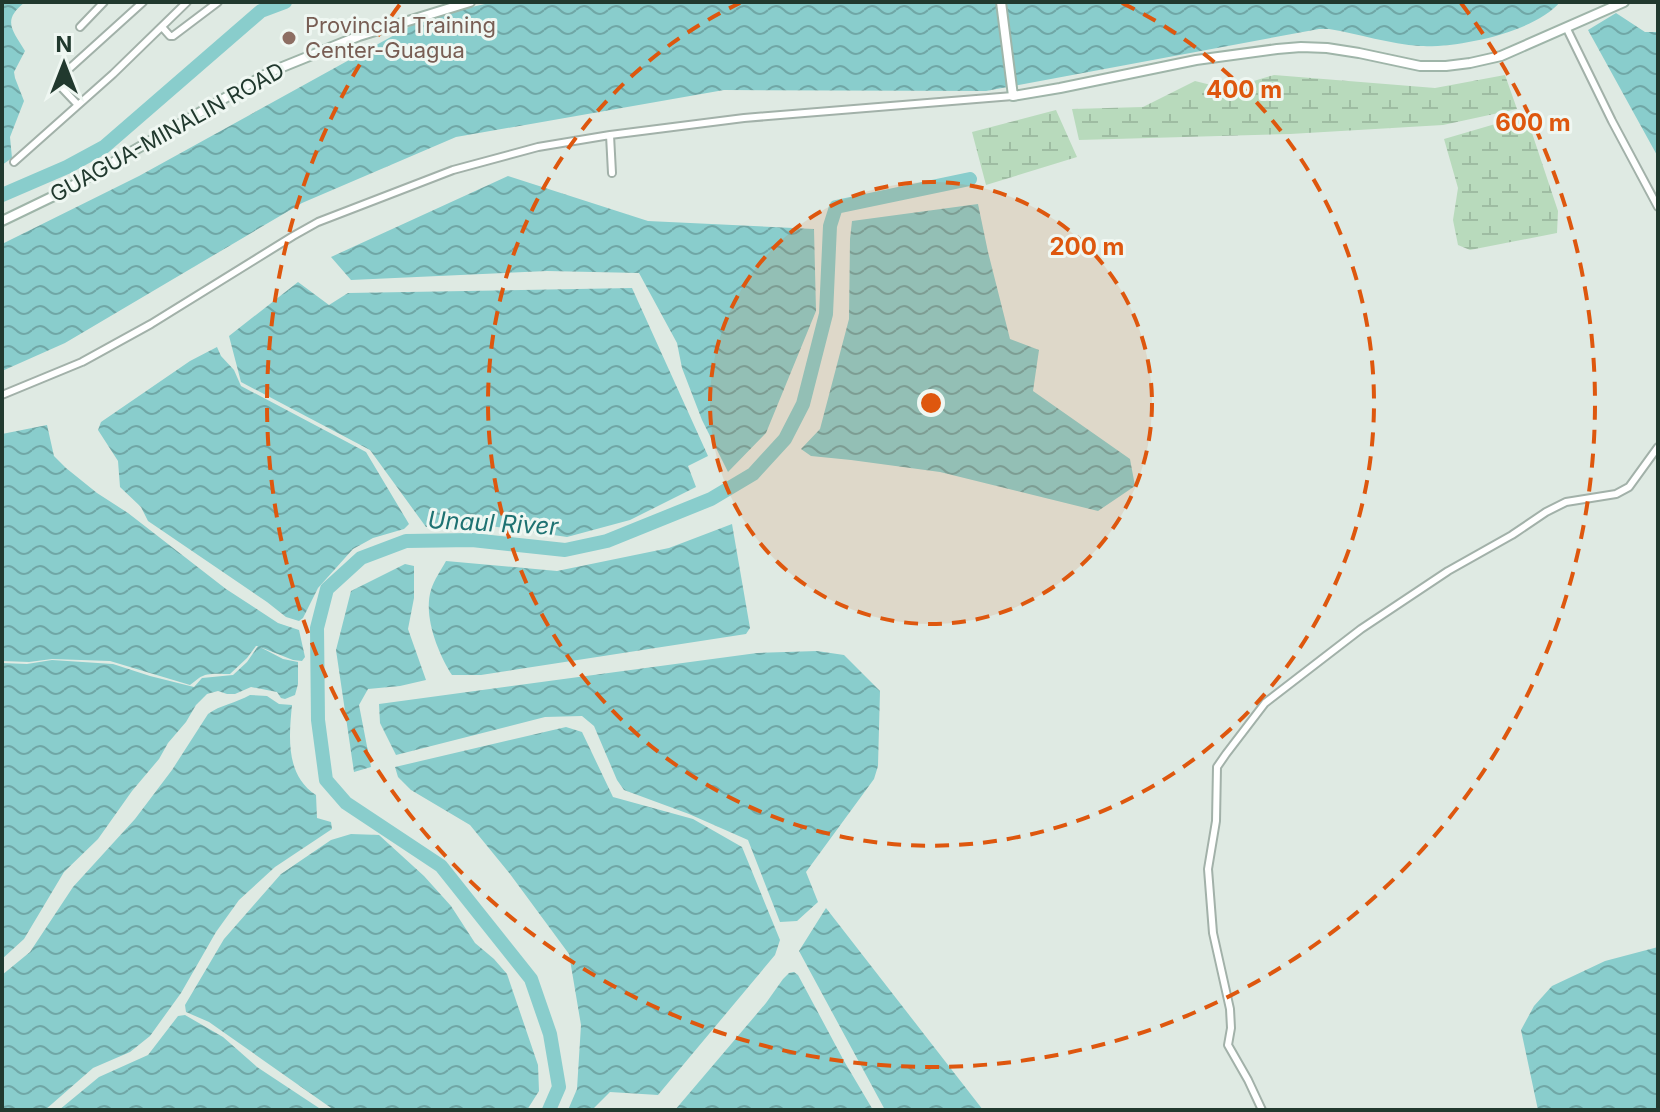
<svg xmlns="http://www.w3.org/2000/svg" width="1660" height="1112" font-family="Inter,sans-serif">
  <style>
    .wetland { fill: url(#wetland-marsh) }
    .water { fill: url(#water-waves) }
    .lines { fill: none; stroke-linecap: round; stroke-linejoin: round }
    .river { stroke: #89cdcc; stroke-width: 14 }
    .street-casing { stroke: #a2b1a9; stroke-width: 10 }
    .secondary-casing { stroke: #9fb5a9; stroke-width: 12 }
    .street { stroke: #fff; stroke-width: 6 }
    .secondary { stroke: #fff; stroke-width: 8 }
    .ring { fill: none; stroke: #de570e; stroke-width: 4; stroke-dasharray: 14 10 }
    .education-dot { fill: #8d6e63; stroke: #eff7f2; stroke-width: 3 }
    .labels { text-anchor: middle; dominant-baseline: central; stroke-width: 6; stroke-linejoin: round; paint-order: stroke }
    .education-label { font-size: 22px; fill: #785e54; stroke: #eff7f2; text-anchor: start }
    .street-label { font-size: 22px; fill: #21392e; stroke: #eff7f2 }
    .water-label { font-size: 24px; font-style: italic; fill: #1e7272; stroke: #eff7f2 }
    .centre { fill: #de570e; stroke: #eff7f2; stroke-width: 4 }
    .ring-label { font-size: 24px; text-anchor: middle; font-weight: bold; fill: #de570e; stroke: #eff7f2; stroke-width: 6; stroke-linejoin: round; paint-order: stroke }
  </style>
  <defs>
    <pattern id="wetland-marsh" width="20" height="14" patternUnits="userSpaceOnUse" patternTransform="scale(2)"><rect width="20" height="14" fill="#b8dabc"/><path d="M1 5h8M5 5V1M11 12h8M15 12V8" fill="none" stroke="#9ebca2"/></pattern>
    <pattern id="water-waves" width="16" height="10" patternUnits="userSpaceOnUse" patternTransform="scale(2)"><rect width="16" height="10" fill="#89cdcc"/><path d="M0 5q4-4 8 0t8 0" fill="none" stroke="#70a7a6"/></pattern>
  </defs>
  <rect width="100%" height="100%" fill="#dfeae3"/>
  <path class="wetland" d="M1274,75L1435,88L1505,75L1517,109L1443,125L1290,134L1079,140L1072,109L1143,107L1195,81L1227,89Z
    M1056,110L1077,157L986,185L972,132Z
    M1526,115L1558,211L1557,233L1470,250L1458,245L1453,220L1458,188L1444,139Z"/>
  <path class="water" d="M2,2H25C1,21 13,30 25,51L14,72L15,78L24,101L10,137L12,158L2,165Z
    M494,2H1560C1535,32 1459,48 1420,46C1390,44 1359,34 1329,29H1319L986,91L724,90L456,137L302,203L65,343L2,371V244L139,176L427,17Z
    M1616,13L1645,32H1658V157L1588,30Z
    M508,176L648,221L814,229L816,311L766,433L728,472L702,420L682,368L677,343L639,273L547,271L351,280L331,257Z
    M978,204L988,252L1010,339L1039,350L1033,391L1130,459L1135,486L1098,511L940,472L851,460L811,456L801,449L820,429L849,319L850,239L852,221Z
    M298,282L329,305L348,293L632,288L708,456L688,466L696,487L630,520L567,537L490,526L426,527L370,450L241,382L229,336Z
    M217,347L221,356L234,370L241,386L366,452L409,524L404,529L373,538L353,549L318,588L303,618L299,621L286,617L267,602L148,521L141,507L120,487L118,461L98,430L101,422L190,361Z
    M47,425L54,456L66,468L97,493L128,513L226,589L278,623L299,630L305,657L302,661L293,660L260,647L283,659L298,662V684L295,695L285,699L281,698L277,692L251,687L235,694H227L218,691L207,694L196,705L186,722L168,743L159,759L132,791L98,839L64,872L24,939L2,959V663L27,664L52,660L113,664L150,676L194,687L202,678L233,675L247,662L258,646H256L247,658L230,674C220,674 207,672 199,678C196,680 193,683 190,685L110,661L52,659L29,662L2,661V434Z
    M732,524L750,628L746,634L481,675H452C438,653 423,616 431,590C434,580 441,570 446,561L557,571L669,548Z
    M405,564L414,566V598L408,629L426,680L400,686L368,689L359,705L371,767L354,772L336,650L351,591Z
    M817,651L844,655L880,691L878,766L874,779L806,872L818,902L797,921L780,922L748,840L689,814L624,790L617,780L594,726L582,716L545,717L396,755L380,723L379,704L757,653Z
    M250,695L267,696L279,704L292,705C289,736 285,775 316,795L317,818L331,822L332,829L275,867L239,900L216,932L181,993L150,1036L130,1052L93,1068L45,1110H2V975L30,952L73,887L135,819L172,770L208,714C220,705 236,703 250,695Z
    M566,727L582,732L613,797L693,819L742,847L780,940L775,955L658,1095L610,1092L592,1110H568L577,1089L581,1025L569,954L510,874L470,825L411,790L398,777L395,767Z
    M351,834L379,835L424,876L451,906L475,943L494,959L507,974L538,1065L539,1091L527,1110H334L209,1022L186,1012L185,1005L224,939L281,874L331,840Z
    M826,908L983,1110H885L799,951Z
    M1658,947V1110H1538L1521,1030L1534,1006L1552,986L1605,961Z
    M794,972L798,975L844,1061L873,1110H675L766,1003L783,979L789,973Z
    M185,1015L223,1037L257,1067L322,1110H59L99,1077L148,1055L178,1016Z"/>
  <g class="lines">
    <path class="river" d="M2,195L67,167L104,147L261,11L285,2
      M549,1110L559,1087L550,1034L531,979L441,866L346,803L326,780L318,720L317,628L327,589L361,558L406,541L472,540L565,550L607,541L711,499L753,474L785,439L803,404L826,314L830,226L836,207L970,179"/>
    <g class="street-casing">
      <path id="street" d="M80,27L104,2
        M162,27L170,36H173L218,2
        M1566,27L1612,121L1658,207
        M78,105L61,87L59,82L60,77L143,2
        M610,135L612,173
        M14,162L113,74L187,2
        M2,395L82,362L151,324L293,236L318,222L453,170L538,147L610,135L744,118L1013,96
        M1262,1110L1248,1080L1228,1045L1231,1028L1230,1009L1213,933L1208,869L1216,821L1217,767L1226,754L1265,703L1361,629L1448,571L1512,535L1546,512L1566,502L1616,494L1629,487L1658,447"/>
    </g>
    <g class="secondary-casing">
      <path id="secondary" d="M1001,2L1013,96L1060,88L1196,60L1277,49L1301,47L1327,48L1359,53L1420,66H1446L1470,63L1501,56L1624,2
        M2,221L60,193L270,72L359,36L470,2"/>
    </g>
    <use href="#street" class="street"/>
    <use href="#secondary" class="secondary"/>
  </g>
  <circle cx="931" cy="403" r="221" fill="#de570e" fill-opacity=".12"/>
  <g class="ring">
    <circle cx="931" cy="403" r="221"/>
    <path d="M1122 3A443 443 0 1 1 740 3"/>
    <path d="M1461 3A664 664 0 1 1 401 3"/>
  </g>
  <circle class="education-dot" cx="289" cy="38" r="8"/>
  <g class="labels">
    <g class="education-label">
      <text x="305" y="25">Provincial Training<tspan x="305" dy="25">Center-Guagua</tspan></text>
    </g>
    <g class="street-label">
      <text transform="translate(167 132) rotate(-29)">GUAGUA-MINALIN ROAD</text>
    </g>
    <g class="water-label">
      <text transform="translate(493 523) rotate(3)">Unaul River</text>
    </g>
  </g>
  <circle cx="931" cy="403" r="12" class="centre"/>
  <g class="ring-label">
    <text x="1244" y="98">400 m</text>
    <text x="1533" y="131">600 m</text>
    <text x="1087" y="255">200 m</text>
  </g>
  <rect width="1660" height="1112" fill="none" stroke="#21392e" stroke-width="8"/>
  <g transform="translate(64 64)" stroke="#eff7f2" stroke-width="6" paint-order="stroke">
  <path d="M0-6L14 30L0 20L-14 30Z" fill="#21392e"/>
  <text y="-12" font-size="22" font-weight="bold" text-anchor="middle" fill="#21392e">N</text>
  </g>
</svg>
